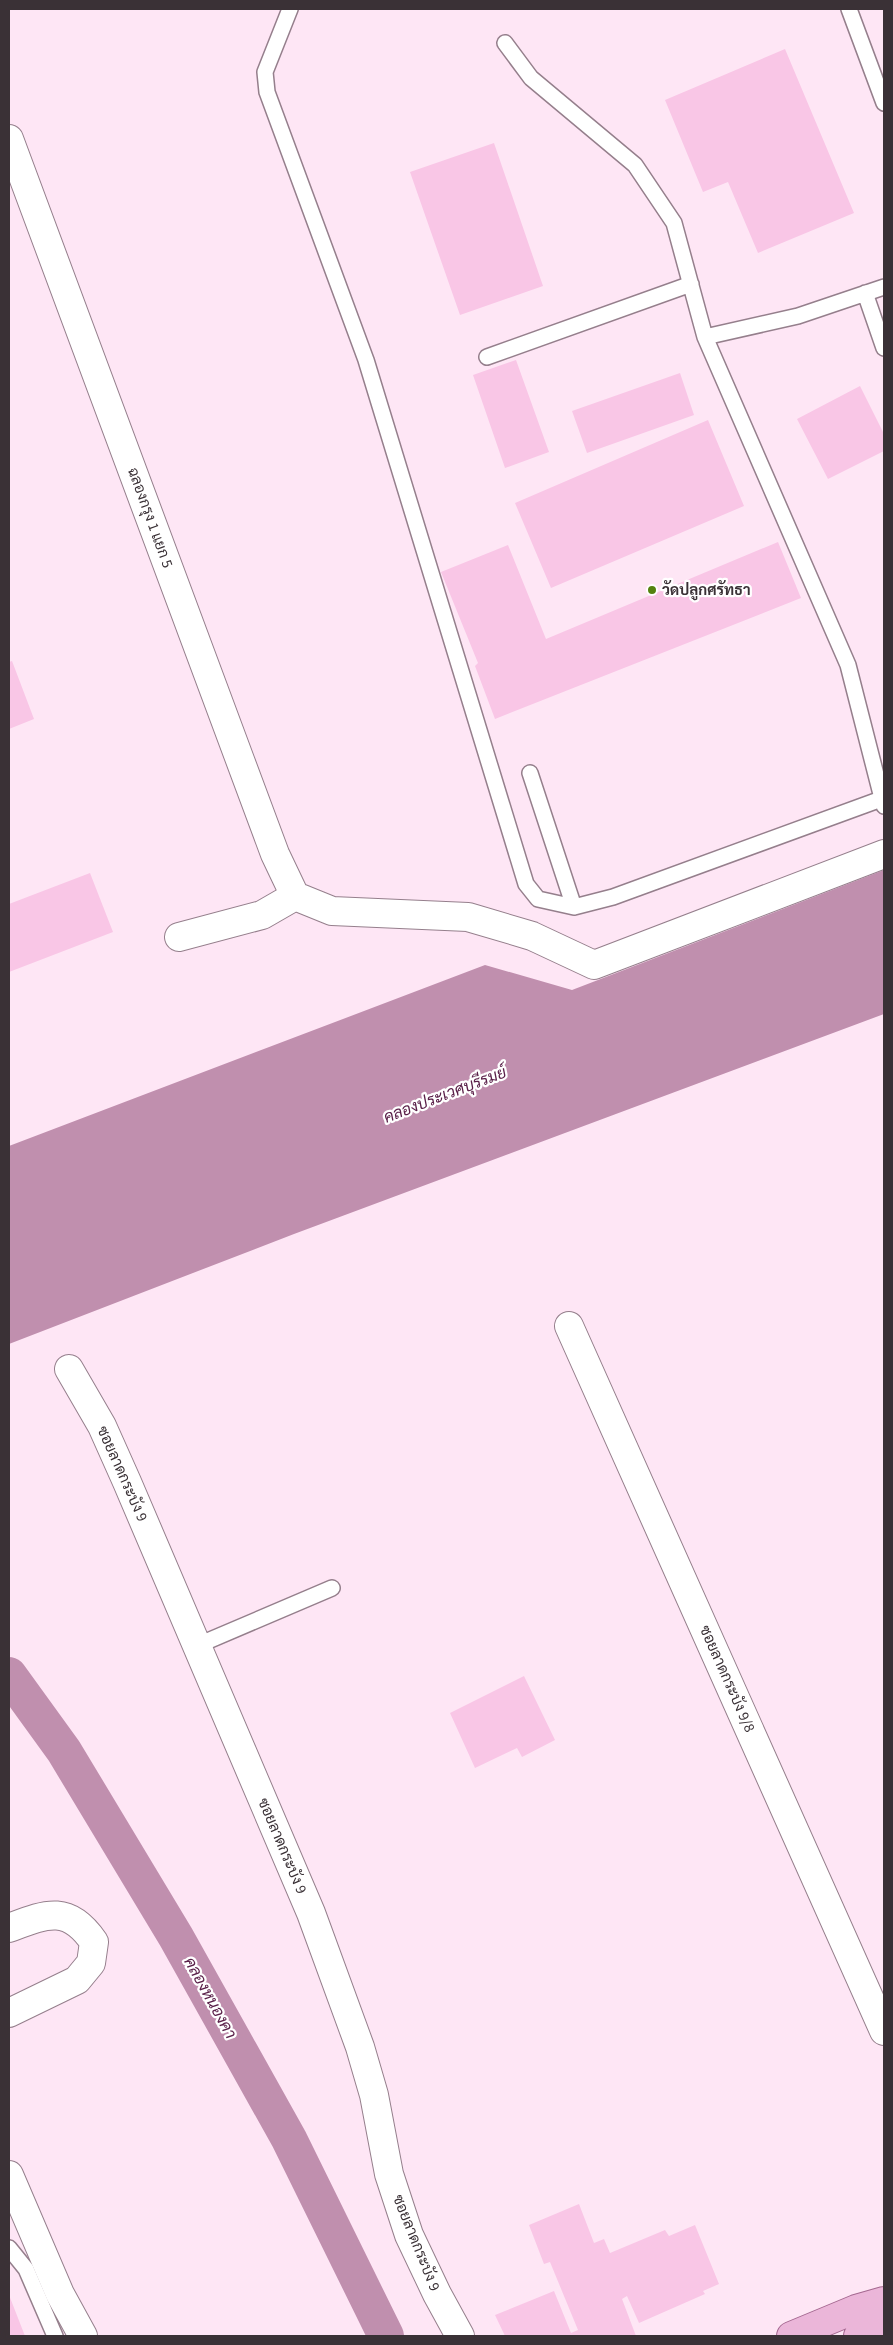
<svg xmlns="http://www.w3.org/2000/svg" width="893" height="2345" font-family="'Source Sans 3',Sarabun,sans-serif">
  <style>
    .water { fill: #c08fae }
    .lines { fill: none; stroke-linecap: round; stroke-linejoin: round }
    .canal { stroke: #c08fae; stroke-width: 36 }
    .building { fill: #f9c6e6 }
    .service-casing { stroke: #957f8c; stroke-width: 18 }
    .minor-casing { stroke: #957f8c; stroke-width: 30 }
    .primary-casing { stroke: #a46890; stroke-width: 30 }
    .service { stroke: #fff; stroke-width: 15 }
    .minor { stroke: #fff; stroke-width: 28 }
    .primary { stroke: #ebb6d9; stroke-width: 28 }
    .poi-dot { fill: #54820f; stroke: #fff; stroke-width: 2 }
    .labels { text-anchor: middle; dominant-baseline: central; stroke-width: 4.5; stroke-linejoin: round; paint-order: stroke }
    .street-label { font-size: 15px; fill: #3a3136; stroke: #fff }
    .poi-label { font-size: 15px; font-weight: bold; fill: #3a3136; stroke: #fff; text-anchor: start }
    .water-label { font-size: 16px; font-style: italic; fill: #5a2049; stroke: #fff }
  </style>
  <rect width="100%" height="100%" fill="#fee6f5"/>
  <path class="water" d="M884,870V1014L294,1234L9,1344V1146L485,965L572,990Z"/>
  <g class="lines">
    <path class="canal" d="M9,1675L64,1751L176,1937L289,2139L386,2336"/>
  </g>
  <path class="building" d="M785,49L854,213L758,253L728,182L703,192L665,100Z
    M494,143L543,286L460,315L410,172Z
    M516,360L549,452L505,468L473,375Z
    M680,373L694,415L587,453L572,411Z
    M860,386L884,434V451L828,479L797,419Z
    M708,420L744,506L551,588L515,503Z
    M778,542L801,598L495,719L475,666L478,663L441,572L508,545L546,639Z
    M12,661L34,719L9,729V662Z
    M90,873L113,932L9,972V904Z
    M524,1676L555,1740L522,1757L517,1748L475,1768L450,1713Z
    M579,2204L594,2243L604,2239L610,2253L665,2230L669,2236L695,2225L719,2284L703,2291L705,2294L639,2323L627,2296L622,2299L636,2336H505L495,2315L554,2291L571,2333L578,2330L550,2262L544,2264L529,2225Z
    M9,2295L25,2336H9Z"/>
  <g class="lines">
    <g class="service-casing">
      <path id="service" d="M290,9L265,72L267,92L366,360L526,884L538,899L574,907L613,897L884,798
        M849,9L884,103
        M505,43L531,78L635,165L674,223L705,337L848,665L884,806
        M865,293L884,348
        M705,337L798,316L884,287
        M487,357L691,284
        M530,773L574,907
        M196,1646L332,1588
        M9,2248L26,2269L55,2336"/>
    </g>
    <g class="minor-casing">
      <path id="minor" d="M9,139L275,854L295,896
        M295,896L332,911L468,917L532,936L594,965L884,854
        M179,937L262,915L295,896
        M569,1326L884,2031
        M69,1369L102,1426L127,1482L311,1913L360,2047L374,2095L389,2174L409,2235L437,2294L460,2336
        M9,1928C46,1914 68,1904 94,1942L91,1963L77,1980L9,2013
        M9,2175L60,2294L83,2336"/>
    </g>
    <g class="primary-casing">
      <path id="primary" d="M791,2336L856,2309L884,2301
        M858,2336L884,2325"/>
    </g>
    <use href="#service" class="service"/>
    <use href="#minor" class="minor"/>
    <use href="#primary" class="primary"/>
  </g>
  <circle class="poi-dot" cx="652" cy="590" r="5"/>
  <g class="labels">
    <g class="street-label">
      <text transform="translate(150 518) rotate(70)">ฉลองกรุง 1 แยก 5</text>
      <text transform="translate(122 1474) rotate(66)">ซอยลาดกระบัง 9</text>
      <text transform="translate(727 1679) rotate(66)">ซอยลาดกระบัง 9/8</text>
      <text transform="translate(282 1846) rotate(67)">ซอยลาดกระบัง 9</text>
      <text transform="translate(416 2243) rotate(68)">ซอยลาดกระบัง 9</text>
    </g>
    <g class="poi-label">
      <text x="662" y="590">วัดปลูกศรัทธา</text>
    </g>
    <g class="water-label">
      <text transform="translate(445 1095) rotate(-21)">คลองประเวศบุรีรมย์</text>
      <text transform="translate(210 1998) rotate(61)">คลองหนองคา</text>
    </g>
  </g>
  <rect width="893" height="2345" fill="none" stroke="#3a3136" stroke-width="20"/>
</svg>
